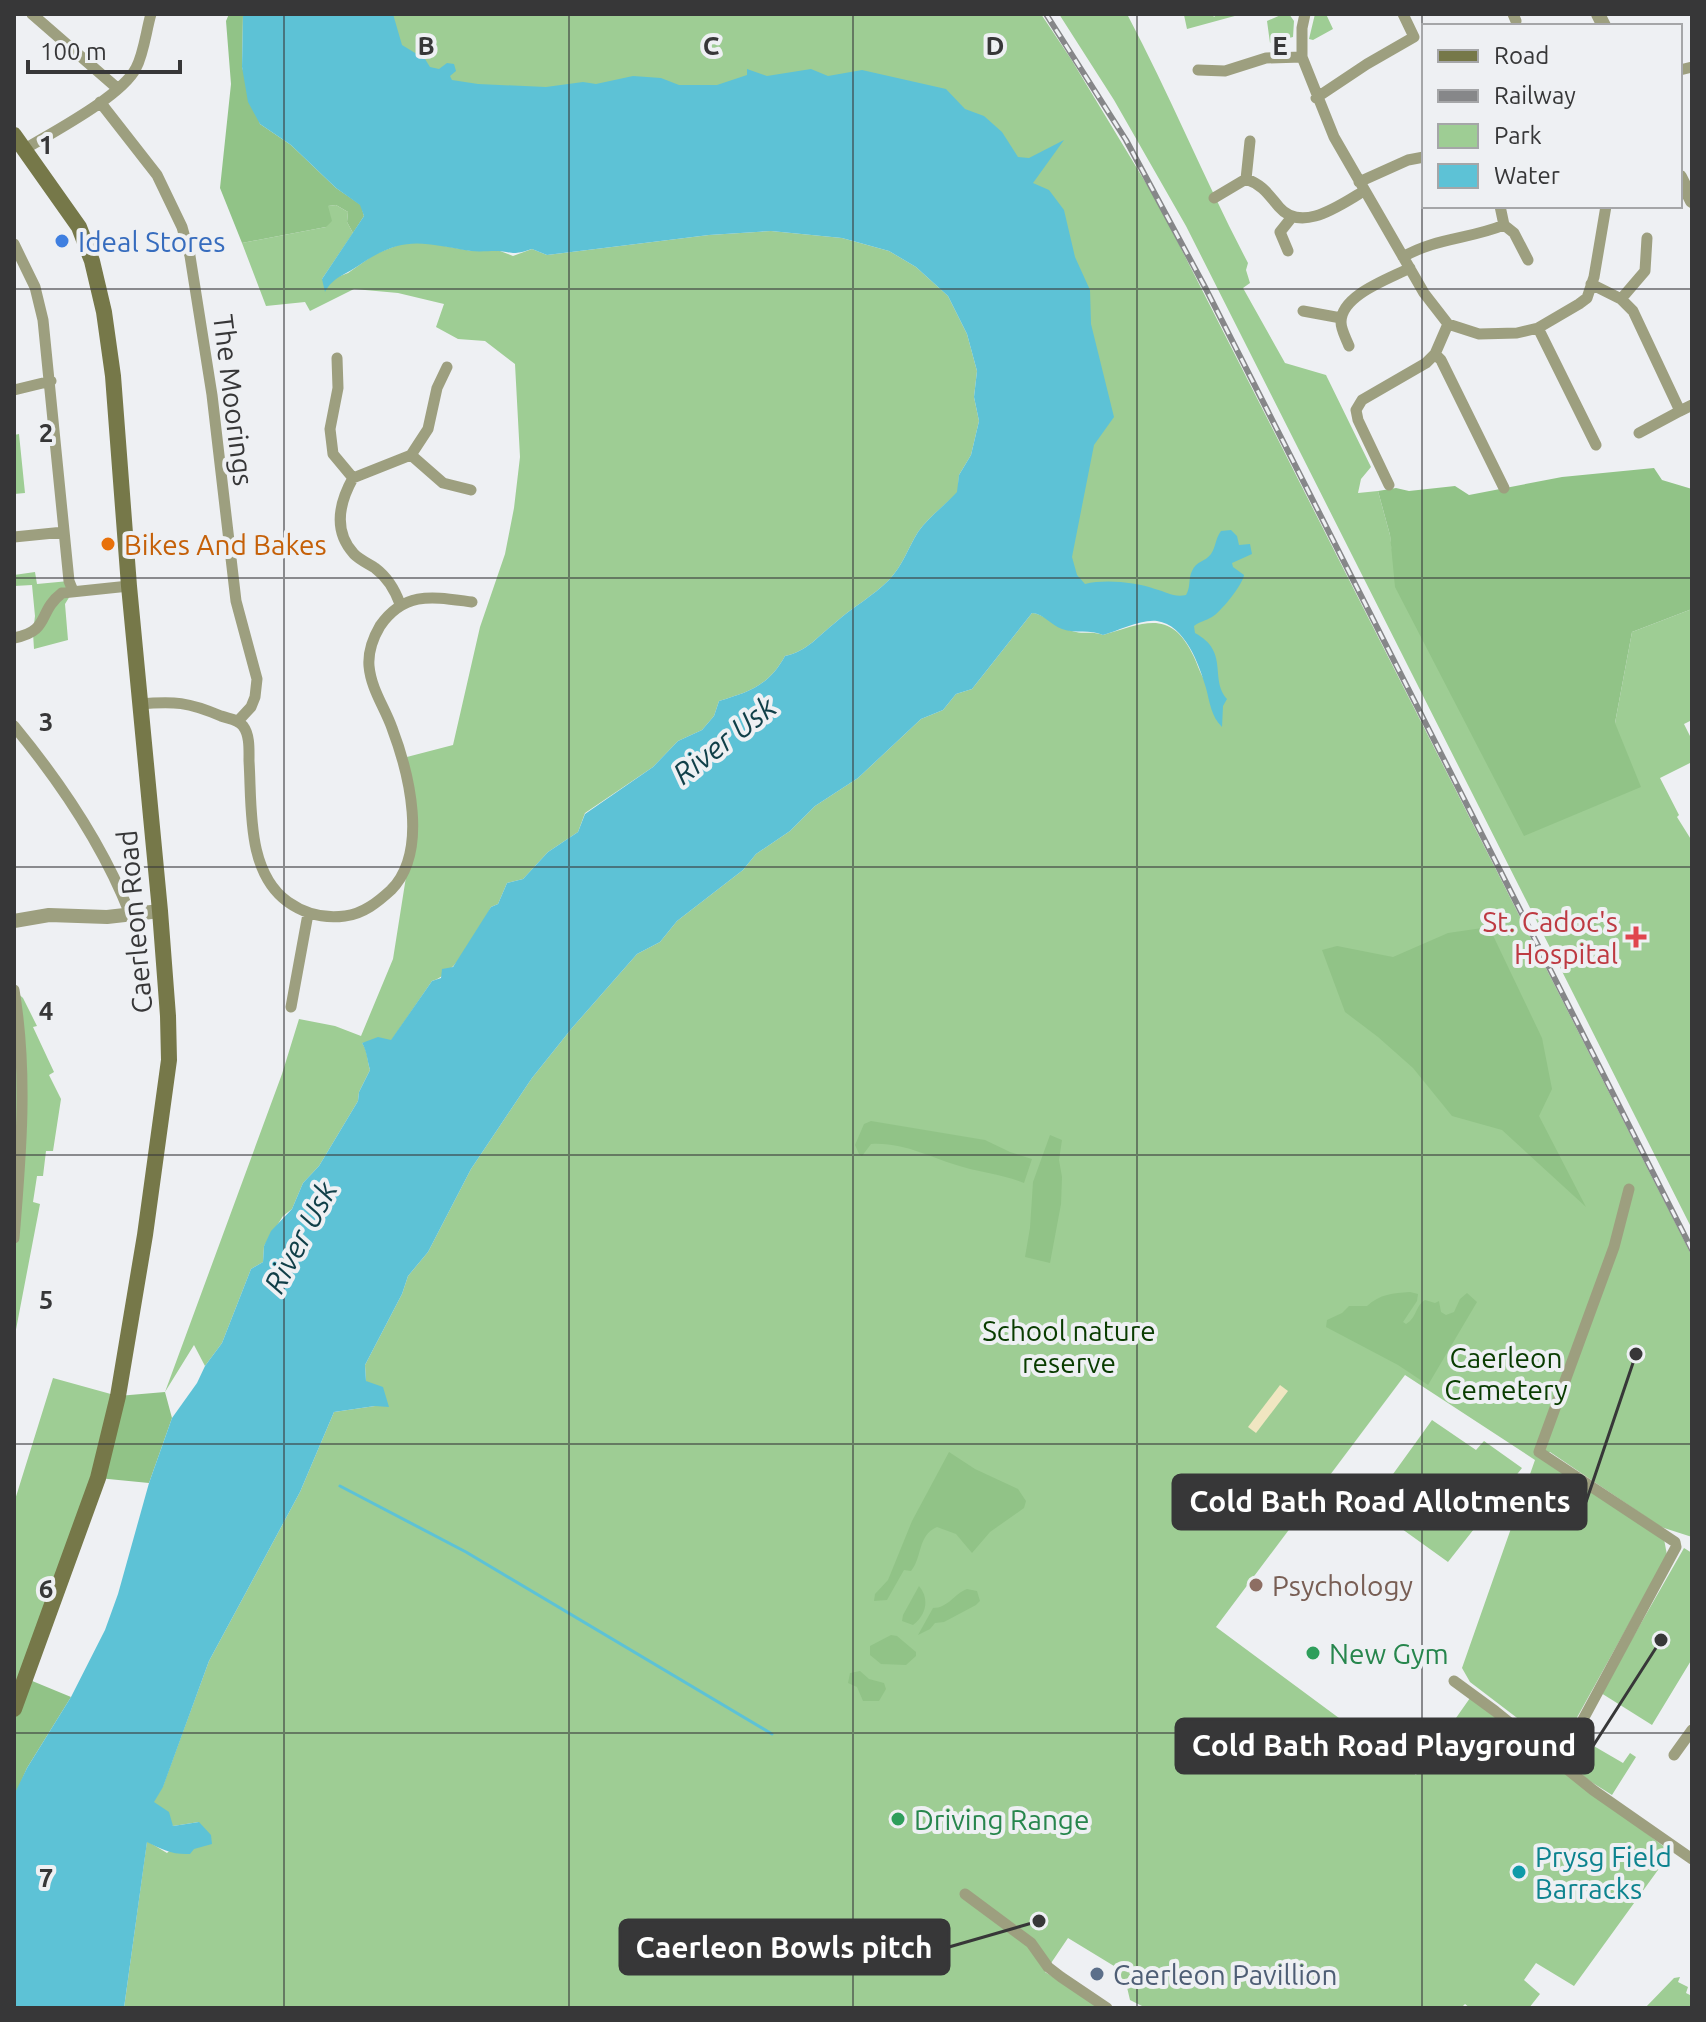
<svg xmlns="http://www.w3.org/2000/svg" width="1706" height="2022" font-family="Ubuntu,sans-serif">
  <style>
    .green { fill: #9ecd94 }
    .forest { fill: #91c387 }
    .sand { fill: #f0e6c1 }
    .water { fill: #5dc2d6 }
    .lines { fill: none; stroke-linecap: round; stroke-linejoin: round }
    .stream { stroke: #5dc2d6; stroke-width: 3 }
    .minor { stroke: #9d9f7f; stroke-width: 11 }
    .tertiary { stroke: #9d9f7f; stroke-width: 14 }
    .secondary { stroke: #767849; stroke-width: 16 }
    .rail-casing { stroke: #868789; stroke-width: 6 }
    .rail { stroke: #eef0f3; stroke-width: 3; stroke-dasharray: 9; stroke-linecap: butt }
    .grid { fill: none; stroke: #373738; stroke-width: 2; stroke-opacity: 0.55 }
    .shop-dot { fill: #3f7fe0; stroke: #eef0f3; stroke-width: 3 }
    .food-dot { fill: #e8710a; stroke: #eef0f3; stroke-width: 3 }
    .health-dot { fill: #e0444e; stroke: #eef0f3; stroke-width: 3 }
    .education-dot { fill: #8d6e63; stroke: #eef0f3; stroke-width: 3 }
    .leisure-dot { fill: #2e9e5b; stroke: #eef0f3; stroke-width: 3 }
    .culture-dot { fill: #0f9aa8; stroke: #eef0f3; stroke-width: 3 }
    .service-dot { fill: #5c6f8a; stroke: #eef0f3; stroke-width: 3 }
    .labels { text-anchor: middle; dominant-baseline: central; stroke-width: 8; stroke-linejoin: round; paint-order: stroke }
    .shop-label { font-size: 28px; fill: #366cbe; stroke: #eef0f3; text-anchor: start }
    .street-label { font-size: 28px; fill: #373738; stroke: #eef0f3 }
    .food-label { font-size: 28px; fill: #c56008; stroke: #eef0f3; text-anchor: start }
    .health-label { font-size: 28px; fill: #be3a42; stroke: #eef0f3; text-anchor: end }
    .park-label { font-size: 28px; fill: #093c00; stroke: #eef0f3 }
    .education-label { font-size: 28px; fill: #785e54; stroke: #eef0f3; text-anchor: start }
    .leisure-label { font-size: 28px; fill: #27864d; stroke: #eef0f3; text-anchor: start }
    .culture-label { font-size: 28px; fill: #0d838f; stroke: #eef0f3; text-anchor: start }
    .service-label { font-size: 28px; fill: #4e5e75; stroke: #eef0f3; text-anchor: start }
    .water-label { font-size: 30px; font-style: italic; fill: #103f48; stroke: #eef0f3 }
    .grid-label { font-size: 26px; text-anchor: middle; font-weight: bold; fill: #373738; stroke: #eef0f3; stroke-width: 8; stroke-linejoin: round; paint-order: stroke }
    .leader { fill: none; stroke: #373738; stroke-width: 3 }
    .callout-dot { fill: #373738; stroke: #eef0f3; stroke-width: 3 }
    .callout { fill: #373738; stroke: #373738; stroke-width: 3 }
    .callout-label { font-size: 30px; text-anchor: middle; font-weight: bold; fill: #fff }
  </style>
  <rect width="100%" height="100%" fill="#eef0f3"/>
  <path class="green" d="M346,14H1041L1071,59L1158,203L1692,1256V1537L1661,1527L1550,1452L1543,1455L1664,1539L1667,1555L1559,1750L1470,1682L1462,1668L1535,1460L1405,1375L1216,1627L1416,1775L1470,1698L1671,1852L1574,1986L1536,1963L1524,1980L1540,1994L1529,2008H1470L1465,2004L1461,2008H1146L1130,2000L1126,1983L1118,1976L1122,1967L1116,1963L1114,1966L1068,1938L1045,1972L1103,2008H124L147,1841L167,1853L199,1822L173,1826L153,1802L163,1786L209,1661L300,1492L334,1412L375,1406L366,1381L365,1365L402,1294L408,1276L428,1252L471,1169L532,1078L572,1028L637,954L660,942L677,921L743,870L756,854L790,831L815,806L858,778L921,719L943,710L956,694L972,689L1032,613C1045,614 1059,629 1076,632C1086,634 1093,631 1103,635C1145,623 1171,608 1194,657C1200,670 1202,681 1213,690L1179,622L1061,605L1054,293L481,124Z
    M1059,14H1127C1170,95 1205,181 1248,263L1246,270L1250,283L1243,288L1285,363L1326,375L1371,467L1361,479L1358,493L1378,491L1390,535L1393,557L1615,723L1632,632L1692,609V720L1684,724L1692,740V762L1660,778L1679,815L1677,817L1692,841V1229L1186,226L1114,100Z
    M1188,14H1212L1214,17L1217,14H1242L1187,29L1184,15Z
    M1283,14H1289L1294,21L1293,37L1270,43L1267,21Z
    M1315,14H1326L1333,29L1313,40L1309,39Z
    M336,205L348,212L347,222L353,233L322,279H332L348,273L375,254L401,244L423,242L472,251H500L513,256L532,249L547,255L709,235L771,231L842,238L889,251L916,267L948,296L967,334L977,371L974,397L979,421L971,455L959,475L958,492C945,505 928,518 918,532C908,548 903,565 889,580C873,596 853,607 836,622C818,636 808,651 785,656C769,685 750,692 719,701L714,716L702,730L678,741L653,767L585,813L578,832L548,852L523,879L507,883L498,904L491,907C481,928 455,975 432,981L391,1041L362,1043C368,1051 367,1060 370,1070L359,1092L358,1101L319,1166L303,1183L292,1209L283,1216L264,1246L263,1262L251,1269L222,1343L205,1366L194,1345L165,1392L282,1074L299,1019L335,1026L361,1036L393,959L409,858L413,818L403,758L453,745L480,627L505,554L514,508L520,457L515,364L485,341L458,339L436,327L444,304L398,293L354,289L310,311L305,302L266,306L242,243L326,227L328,206Z
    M19,434L25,493L14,494V435Z
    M35,572L37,584L69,581L73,591L65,604L68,640L34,649L33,633L35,616L32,585L14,586V575Z
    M14,990L23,998L37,1026L33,1027L54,1072L49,1075L61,1099L53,1151H46L43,1176H37L33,1202L40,1204L14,1340Z
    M53,1378L118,1396L14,1710V1503Z
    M1432,1420L1476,1450L1484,1441L1522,1468L1448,1562L1370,1506Z
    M1684,1548L1692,1553V1659L1652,1725L1601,1693Z
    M1580,1738L1623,1763L1630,1753L1636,1757L1612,1795C1588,1779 1564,1772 1580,1738Z
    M1680,1977L1678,1982L1688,1987L1686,1993L1692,1996V2008H1645L1674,1978Z"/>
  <path class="forest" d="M229,14H243L242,67L260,124L291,145L336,188L361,205L364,216L353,233L347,222L348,212L336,205L328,206L332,221L326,227L242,243L220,188L231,84L226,21Z
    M1654,468L1662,480L1692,489V609L1632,632L1615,723L1641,787L1524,836L1395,587L1390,535L1378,491L1396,488L1409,491L1455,486L1469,495L1562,477Z
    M1489,927L1542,1038L1552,1089L1539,1116L1586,1207L1502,1130L1452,1116L1413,1068L1378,1037L1345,1012L1322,950L1337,946L1393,957L1448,933Z
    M871,1121L985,1140L1010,1152L1032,1159L1024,1183C1004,1175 984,1173 963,1167C930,1158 905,1142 871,1144L862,1156L859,1154L855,1145L864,1124Z
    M1050,1135L1062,1140L1059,1160L1062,1177L1061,1204L1050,1263L1025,1257L1030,1228L1033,1182Z
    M1410,1292L1418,1294L1417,1301L1403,1322L1406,1324C1417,1318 1415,1306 1425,1300L1435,1303L1439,1301L1441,1312L1446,1315L1454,1312L1460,1299L1467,1293L1477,1302L1428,1385L1398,1365L1326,1327L1327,1320L1342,1313L1349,1306H1367C1380,1294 1393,1293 1410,1292Z
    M165,1392L172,1418L149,1483L98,1478L118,1396Z
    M949,1452L975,1469L1018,1489L1026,1501L1024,1508L990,1532L972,1553L956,1534L937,1527C917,1536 923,1556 911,1571L904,1570L887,1600L874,1601L875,1594L888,1580L912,1521Z
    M919,1586C930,1599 926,1615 913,1625L902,1621L903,1615Z
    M967,1589L977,1591L980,1601L976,1605L944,1622L935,1623L930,1629L918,1635L933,1608C948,1608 954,1594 967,1589Z
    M891,1635L897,1636L916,1652V1656L906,1665L881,1664L870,1655V1646Z
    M860,1671L869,1679L884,1683L886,1689L879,1701H863L857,1687L848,1683L850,1673Z
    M25,1678L71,1697L27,1768L14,1798V1709Z"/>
  <path class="sand" d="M1280,1385L1288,1391L1256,1433L1248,1427Z"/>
  <path class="water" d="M243,14H393L402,45L425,59L430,67L439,69L447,63L454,64L456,71L450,76L452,80L478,84L546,87L583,82L596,84L633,76L661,78L679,85H717L747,75V69L767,76L811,69L828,76L862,70L946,89L965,109L984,116L1002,132L1018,157L1029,158L1064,140L1033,183L1049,190L1064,210L1075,257L1090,290L1091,324L1114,417L1094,445L1072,557L1077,575L1085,584C1105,579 1135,582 1155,589C1167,592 1174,598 1186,595C1191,587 1188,579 1192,571C1196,561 1205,562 1211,554C1216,547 1215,539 1221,531L1231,530L1237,536L1239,545L1250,544L1252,554L1232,563L1233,567L1244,575C1243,584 1221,612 1212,617C1205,621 1201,621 1194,626L1195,633C1230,652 1209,678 1227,699L1223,706L1222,727C1211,716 1210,703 1206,688C1199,664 1185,625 1157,621C1141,619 1118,631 1103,635C1090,629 1076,634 1062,629C1051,625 1044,614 1032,613L972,689L956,694L943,710L921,719L858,778L815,806L790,831L756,854L743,870L677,921L660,942L637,954L572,1028L532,1078L471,1169L428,1252L408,1276L402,1294L365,1365L366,1381L383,1387L389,1407L375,1406L334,1412L300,1492L209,1661L163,1787L154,1802L169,1812L173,1826L199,1822L211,1835L212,1844L194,1849L190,1854C172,1855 162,1849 147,1842L124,2008H14V1795L27,1768L71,1697L105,1630L118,1594L149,1483L172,1418L197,1383L205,1366L222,1343L251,1269L263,1262L264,1246L271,1231L292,1209L303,1183L319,1166L358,1101L359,1092L370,1070C367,1060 367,1051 362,1043L378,1037L391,1040L432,981L441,978L442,969L453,967L491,907L498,904L507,883L523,879L548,852L578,832L585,814L653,767L678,741L702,730L714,716L719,701C750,692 769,685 785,656C808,651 818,636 836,622C853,607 873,596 889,580C903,565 908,548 918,532C928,518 945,505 957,492L959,475L971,455L979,421L974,397L977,371L967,334L948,296L916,267L889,251L842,238L771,231L709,235L547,255L532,249C510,256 516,252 496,251C488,251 479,252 471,251C421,243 404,234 358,266C345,275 333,277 325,292L322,279L364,216L360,205L336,188L291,145L260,124L248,102L242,67Z"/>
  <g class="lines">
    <path class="stream" d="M340,1486L466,1552L772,1734"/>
    <path class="minor" d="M32,14L117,88
      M1305,14L1302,28V57L1334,137L1424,293L1448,324L1479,334L1517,333L1538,328L1579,304L1587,298L1594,277L1606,206
      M1513,14L1516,21
      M1198,70L1225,71L1266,58L1302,57
      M1680,70L1692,67
      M1316,98L1367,64L1414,37L1403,14
      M100,102L157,175L182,227L190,256L212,395L236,601L257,679L255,697L251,707L238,721
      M1250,141L1246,179C1263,185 1268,194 1279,207C1302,234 1341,204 1364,191
      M25,149C53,132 122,96 136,68C144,53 146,31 151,14
      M1359,182L1408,160L1424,157
      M1214,198L1246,179
      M1500,206L1504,225L1514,233L1528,260
      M14,244L35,287L43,320L69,581L73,591
      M1288,251L1280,232L1292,217
      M1403,257C1435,238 1470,239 1504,225
      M1591,284L1621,299L1633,311L1680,411L1639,433
      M1621,299L1645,271L1647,238
      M1303,311L1341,318
      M1538,328L1596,445
      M1349,346C1346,338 1341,330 1341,322C1341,295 1389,279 1410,268
      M1435,354L1441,360L1504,488
      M337,358L338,388L330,429L333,454L353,478C339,503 333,531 354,554C360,560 369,564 375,568C387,577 395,590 400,604
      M14,390L51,381
      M1680,411L1692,405
      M411,455L428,429L437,388L447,367
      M353,478L411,455L443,483L471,490
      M1389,485L1358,420L1356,410L1362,400L1426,363L1435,354L1448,324
      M14,537L64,532
      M14,638C51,631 37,612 62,593L129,586
      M139,704C175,701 188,702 221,716C229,719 238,719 243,726C250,735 249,750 249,761C252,806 246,872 288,902C305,914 323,919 345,916C363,914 378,902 391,890C429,852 409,773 392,728C385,708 371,689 369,666C368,653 373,638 380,626C405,590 434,597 472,602
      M14,726C61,783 103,845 130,914
      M14,990C28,1072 21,1156 14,1238
      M291,1007L308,914
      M1454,1681L1495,1711L1593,1790L1692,1859
      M1674,1755L1692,1730
      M1559,1764L1676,1547L1675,1542L1539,1452L1614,1247L1629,1189
      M965,1894L1031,1943L1048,1967L1061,1977L1107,2008"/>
    <path class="tertiary" d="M1598,14L1604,26
      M1680,177L1692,201
      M14,921L49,915L107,917L160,911"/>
    <path class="secondary" d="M14,135L79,227L92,261L104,312L113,376L129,586L160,911L168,1016L169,1060L145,1235L118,1396L98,1478L14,1709"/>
    <g class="rail-casing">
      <path id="rail" d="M1046,14L1126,140L1206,289L1692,1250"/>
    </g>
    <use href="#rail" class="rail"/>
  </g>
  <path class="grid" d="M284,14V2008M569,14V2008M853,14V2008M1137,14V2008M1422,14V2008M14,289H1692M14,578H1692M14,867H1692M14,1155H1692M14,1444H1692M14,1733H1692"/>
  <circle class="shop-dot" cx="62" cy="241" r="8"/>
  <circle class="food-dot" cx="108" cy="544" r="8"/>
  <path class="health-dot" d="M1632 925h8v8h8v8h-8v8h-8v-8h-8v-8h8z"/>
  <circle class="education-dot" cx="1256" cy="1585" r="8"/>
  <g class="leisure-dot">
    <circle cx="1313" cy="1653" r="8"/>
    <circle cx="898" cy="1819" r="8"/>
  </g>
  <circle class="culture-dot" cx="1519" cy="1872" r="8"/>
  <circle class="service-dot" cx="1097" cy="1974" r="8"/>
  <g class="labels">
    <g class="shop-label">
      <text x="78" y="241">Ideal Stores</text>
    </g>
    <g class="street-label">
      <text transform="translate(234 400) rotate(83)">The Moorings</text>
      <text transform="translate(134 922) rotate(-95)">Caerleon Road</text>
    </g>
    <g class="food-label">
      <text x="124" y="544">Bikes And Bakes</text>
    </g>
    <g class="health-label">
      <text x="1618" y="921">St. Cadoc's<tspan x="1618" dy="32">Hospital</tspan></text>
    </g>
    <g class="park-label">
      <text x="1069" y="1330">School nature<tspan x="1069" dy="32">reserve</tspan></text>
      <text x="1506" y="1357">Caerleon<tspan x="1506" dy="32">Cemetery</tspan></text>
    </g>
    <g class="education-label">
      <text x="1272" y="1585">Psychology</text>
    </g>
    <g class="leisure-label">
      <text x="1329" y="1653">New Gym</text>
      <text x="914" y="1819">Driving Range</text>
    </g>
    <g class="culture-label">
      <text x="1535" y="1856">Prysg Field<tspan x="1535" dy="32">Barracks</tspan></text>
    </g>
    <g class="service-label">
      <text x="1113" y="1974">Caerleon Pavillion</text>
    </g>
    <g class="water-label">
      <text transform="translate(724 740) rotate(-38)">River Usk</text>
      <text transform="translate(300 1237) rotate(-62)">River Usk</text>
    </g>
  </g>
  <g class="grid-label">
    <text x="426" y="55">B</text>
    <text x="711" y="55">C</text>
    <text x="995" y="55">D</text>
    <text x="1280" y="55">E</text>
    <text x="46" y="154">1</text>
    <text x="46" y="442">2</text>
    <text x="46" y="731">3</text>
    <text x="46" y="1020">4</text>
    <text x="46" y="1309">5</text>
    <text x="46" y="1598">6</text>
    <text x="46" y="1887">7</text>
  </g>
  <path class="leader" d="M1636 1354L1586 1502M1661 1640L1593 1746M1039 1921L949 1947"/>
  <g class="callout-dot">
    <circle cx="1636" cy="1354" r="8"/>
    <circle cx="1661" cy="1640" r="8"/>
    <circle cx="1039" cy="1921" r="8"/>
  </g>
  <g class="callout">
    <rect x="1173" y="1475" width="413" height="54" rx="8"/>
    <rect x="1176" y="1719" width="417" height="54" rx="8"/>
    <rect x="620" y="1920" width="329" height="54" rx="8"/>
  </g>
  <g class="callout-label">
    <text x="1380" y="1512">Cold Bath Road Allotments</text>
    <text x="1384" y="1756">Cold Bath Road Playground</text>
    <text x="784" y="1958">Caerleon Bowls pitch</text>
  </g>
  <rect width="1706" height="2022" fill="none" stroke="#373738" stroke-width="32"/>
  <rect x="1422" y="24" width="260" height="184" fill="#eef0f3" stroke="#a5a6a8" stroke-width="2"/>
  <rect x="1438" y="50" width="40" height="12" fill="#767849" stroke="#a5a6a8" stroke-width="2"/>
  <text x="1494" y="64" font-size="24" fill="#373738">Road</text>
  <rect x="1438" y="90" width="40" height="12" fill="#868789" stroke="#a5a6a8" stroke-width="2"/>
  <text x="1494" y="104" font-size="24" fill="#373738">Railway</text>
  <rect x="1438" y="124" width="40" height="24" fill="#9ecd94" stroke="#a5a6a8" stroke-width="2"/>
  <text x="1494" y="144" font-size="24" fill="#373738">Park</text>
  <rect x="1438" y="164" width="40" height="24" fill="#5dc2d6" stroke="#a5a6a8" stroke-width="2"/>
  <text x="1494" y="184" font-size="24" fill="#373738">Water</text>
  <path d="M28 60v12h152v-12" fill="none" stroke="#373738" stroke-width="4"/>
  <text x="40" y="60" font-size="24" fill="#373738" stroke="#eef0f3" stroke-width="6" paint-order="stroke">100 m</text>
</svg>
